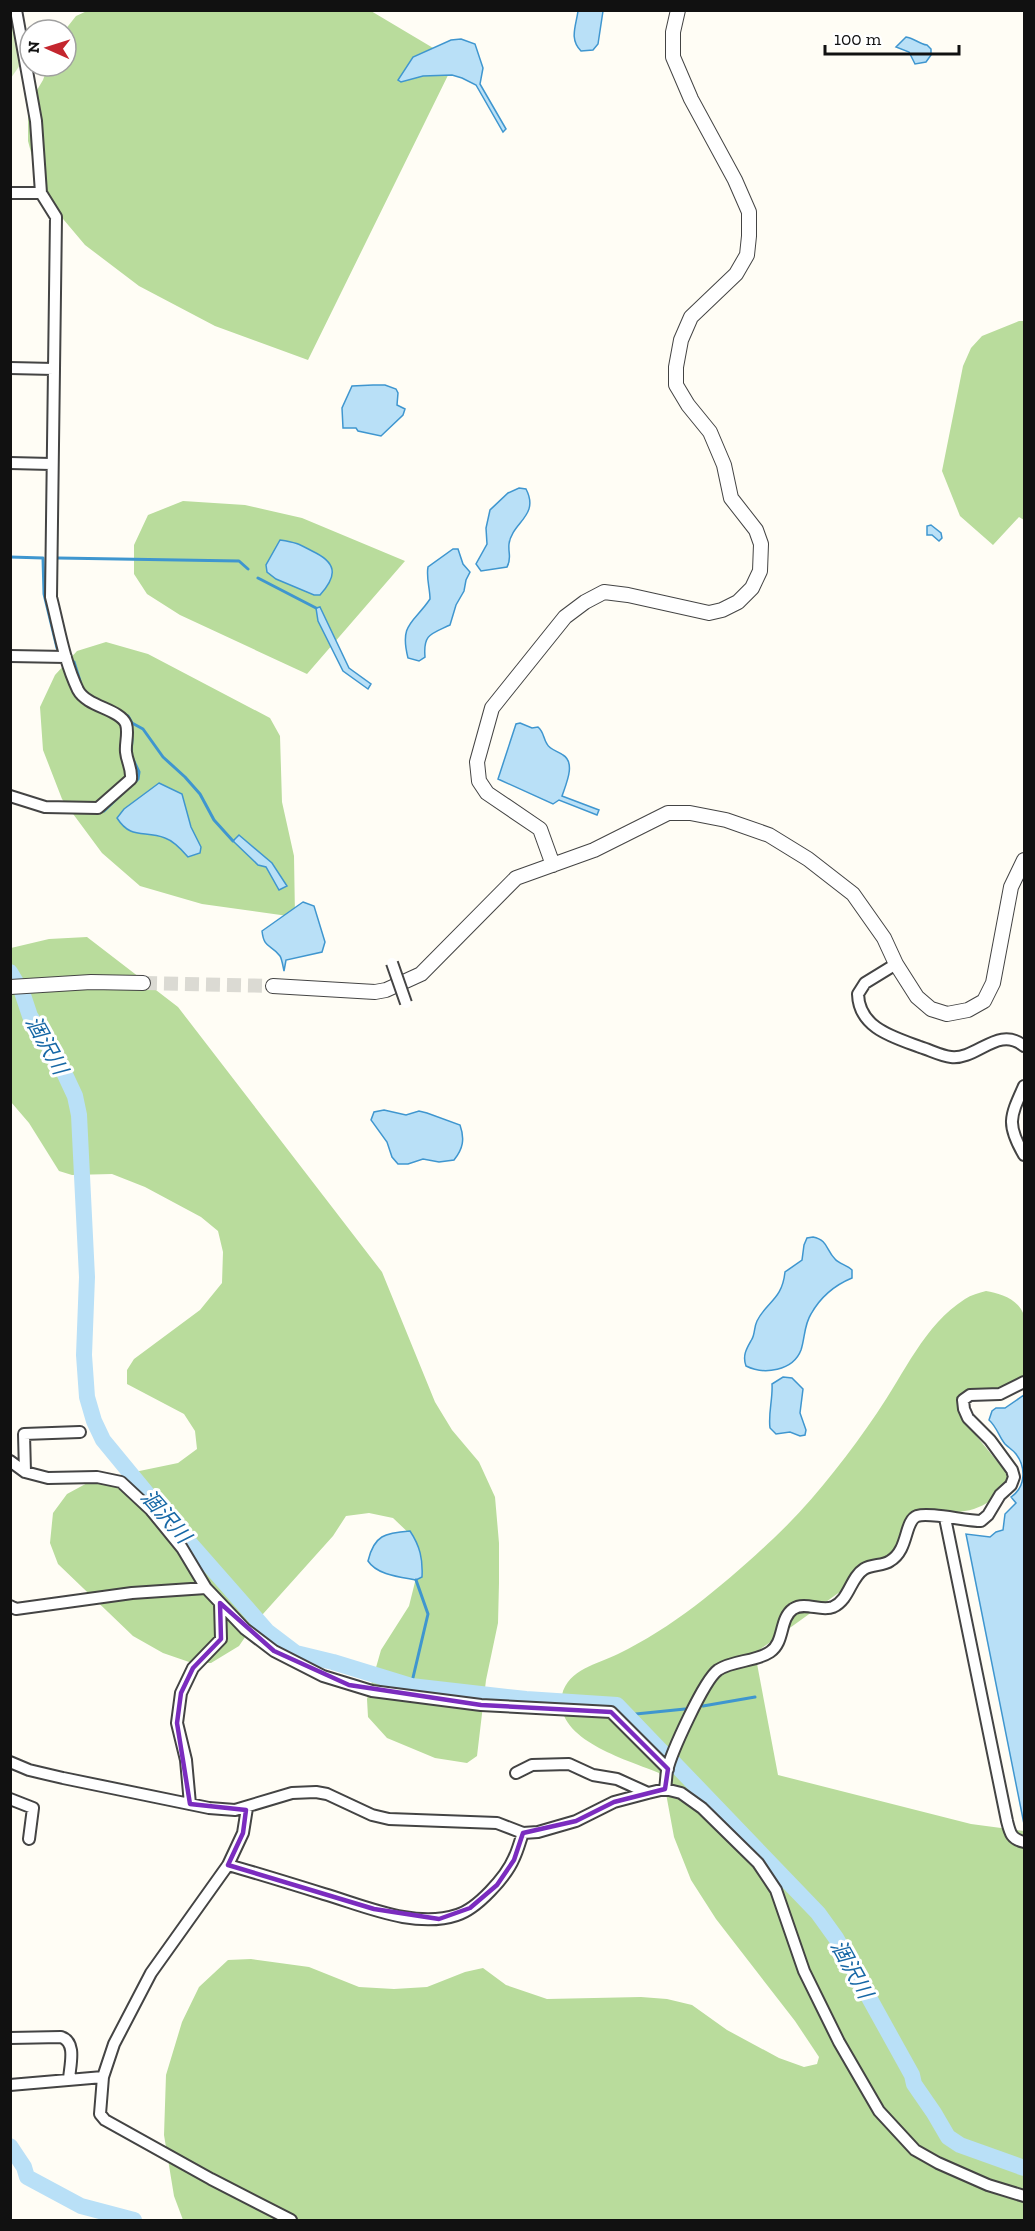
<svg xmlns="http://www.w3.org/2000/svg" width="1035" height="2231" font-family="'Zilla Slab','Noto Sans JP',serif">
  <style>
    .green { fill: #d5ebbd }
    .forest { fill: #b9dc9c }
    .water { fill: #b9e0f7; stroke: #3f96cf; stroke-width: 1.5 }
    .lines { fill: none; stroke-linecap: round; stroke-linejoin: round }
    .stream { stroke: #3f96cf; stroke-width: 3 }
    .river { stroke: #b9e0f7; stroke-width: 16 }
    .tertiary-tunnel { stroke: #dbdad3; stroke-width: 14; stroke-dasharray: 14 7; stroke-linecap: butt }
    .minor-casing { stroke: #444; stroke-width: 14 }
    .tertiary-casing { stroke: #444; stroke-width: 16 }
    .minor { stroke: #fff; stroke-width: 10 }
    .tertiary { stroke: #fff; stroke-width: 14 }
    .minor-bridge-casing { stroke: #444; stroke-width: 14; stroke-linecap: butt }
    .minor-bridge { stroke: #fff; stroke-width: 10 }
    .marked { fill: none; stroke: #7b2cbf; stroke-width: 4.5; stroke-linejoin: round }
    .labels { text-anchor: middle; dominant-baseline: central; stroke-width: 6; stroke-linejoin: round; paint-order: stroke }
    .water-label { font-size: 21px; font-style: italic; fill: #1768a6; stroke: #fff }
  </style>
  <rect width="100%" height="100%" fill="#fffdf5"/>
  <path class="green" d="M12,10L20,65L11,78L10,11Z"/>
  <path class="forest" d="M87,11H371L455,61L308,360L215,326L139,286L85,245L42,194L28,141V105L43,80L48,66H66L65,30L76,16Z
    M1019,321H1024V520L1019,517L993,545L960,516L942,471L963,366L971,348L982,336Z
    M183,501L245,505L302,518L405,561L307,674L180,615L147,594L134,574V545L148,515Z
    M106,642L148,654L270,718L280,736L282,802L294,856L295,917L202,904L140,886L102,853L62,799L43,750L40,707L55,675L77,651Z
    M87,937L178,1007L382,1272L435,1402L452,1430L479,1462L495,1497L499,1543V1583L498,1623L486,1680L477,1756L467,1763L435,1758L387,1738L368,1717L367,1699L381,1650L409,1606L420,1562L414,1538L393,1518L369,1513L346,1516L333,1536L254,1624L239,1646L211,1663H192L163,1653L133,1636L58,1564L50,1543L53,1513L67,1494L91,1481L178,1463L197,1449L195,1431L184,1414L127,1384V1370L134,1359L200,1310L222,1283L223,1252L218,1231L201,1217L145,1187L112,1174L72,1175L59,1171L29,1123L11,1102V948L49,939Z
    M986,1291C1000,1293 1020,1300 1024,1316C1028,1326 1024,1365 1024,1378L998,1390L959,1397L961,1417L1009,1476C992,1515 956,1515 919,1511L898,1550L755,1653L778,1775L971,1824L1024,1831V2220H183L174,2196L164,2135L166,2075L182,2022L199,1987L228,1960L251,1959L309,1967L359,1987L394,1989L427,1987L465,1972L483,1968L506,1985L547,1999L641,1997L667,1999L692,2005L727,2030L779,2058L804,2067L817,2064L819,2057L795,2021L716,1919L691,1880L674,1837L665,1788L659,1773C628,1760 553,1740 562,1695C568,1669 598,1664 618,1654C676,1626 727,1582 774,1538C813,1501 847,1457 877,1413C904,1374 924,1325 965,1299C971,1295 979,1293 986,1291Z"/>
  <path class="water" d="M578,11H603L598,44L593,50L581,51C569,39 576,26 578,11Z
    M906,37C914,38 919,44 927,45L931,49V55L926,62L915,64L909,52L896,47Z
    M461,39L475,44L483,68L480,84L506,129L503,132L476,85L462,78L452,75L423,76L401,82L398,80L413,57L451,40Z
    M373,385H385L396,389L398,393L397,405L405,409L403,415L381,436L358,431L356,428H343L342,408L352,386Z
    M519,488L526,489C540,516 512,522 509,544C508,553 512,559 507,567L481,571L476,564L487,544L486,528L490,510L508,493Z
    M931,525L941,533L942,538L939,541L932,535H927V526Z
    M280,540C300,543 300,545 316,553C339,565 335,578 320,595H314L276,579L267,572L266,565Z
    M453,549H458L463,564L470,572L466,580L464,591L456,605L450,625C431,634 423,634 425,657L419,661L408,658C399,623 414,623 430,599C430,588 426,578 428,567Z
    M320,607L349,668L371,684L368,689L343,671L318,621L316,608Z
    M520,723L532,728L538,727C544,732 543,738 547,744C550,750 558,751 563,755C576,763 566,784 562,796L599,810L597,815L559,800L553,804L498,779L516,724Z
    M159,783L182,794L191,827L201,847L200,853L188,857C182,850 174,841 165,838C144,830 131,840 117,818L124,809Z
    M239,835L272,863L287,886L279,890L266,867L258,865L233,841Z
    M303,902L314,906L325,942L322,952L286,960L284,971C283,967 282,959 280,956C271,944 264,949 262,931Z
    M384,1110L406,1115L419,1111L427,1113L460,1125C465,1139 463,1149 454,1160L439,1162L423,1159L408,1164H398L392,1157L387,1142L371,1120L374,1112Z
    M813,1237C828,1240 826,1250 835,1259C839,1264 847,1265 852,1270V1278C835,1285 820,1298 811,1314C804,1325 805,1338 801,1350C793,1371 764,1375 746,1366C742,1355 747,1348 752,1339C755,1334 754,1327 757,1321C767,1301 782,1300 785,1272L802,1260L804,1245L807,1238Z
    M783,1377L792,1378L803,1389L800,1413L806,1430L805,1435L800,1436L790,1432L776,1434L770,1428C768,1413 773,1399 772,1384Z
    M1024,1395V1824L966,1534L990,1537L996,1532L1003,1530L1005,1514L1016,1503L1011,1497C1026,1487 1026,1467 1016,1454C1013,1450 1009,1448 1005,1444C999,1437 997,1427 989,1420L992,1411L996,1408H1005Z
    M410,1531C420,1546 423,1559 422,1577L416,1580C400,1577 377,1575 368,1561C374,1535 385,1533 410,1531Z"/>
  <g class="lines">
    <path class="stream" d="M10,557L43,558
      M43,558L44,594L57,648L60,651
      M58,558L239,561L248,569
      M258,578L316,608
      M74,662L80,681
      M122,713L128,716L132,723L143,729L163,757L185,777L200,794L214,820L233,841
      M132,739L131,755L139,772L138,779L134,783
      M104,811L127,789
      M411,1686L428,1614L416,1580
      M703,1706L755,1697
      M626,1715L685,1709"/>
    <path class="river" d="M10,972L22,992L30,1016L61,1066L75,1096L79,1115L87,1277L84,1355L87,1397L94,1421L103,1440L159,1508L267,1631L296,1653L333,1662L411,1686L526,1699L617,1705L665,1755
      M673,1762L818,1913L836,1938L912,2075L914,2084L934,2113L948,2137L960,2145L1024,2168
      M10,2146L24,2167L27,2177L81,2206L134,2220"/>
    <path class="tertiary-tunnel" d="M143,983L273,986"/>
    <g class="minor-casing">
      <path id="minor" d="M10,193H41
        M10,368L54,369
        M10,463L51,464
        M10,656L66,657
        M10,796L45,807L98,808L131,779C132,768 127,762 126,752C125,743 129,733 126,724C120,709 87,707 78,690C64,661 59,628 51,597L56,217L41,193L36,121L16,10
        M896,964L865,983L858,994C859,1028 893,1037 920,1047C930,1050 941,1056 951,1057C977,1060 998,1025 1024,1046
        M1024,1086C1010,1117 1006,1124 1024,1155
        M10,1461L25,1472L48,1478L97,1477L121,1482L151,1510L182,1548L206,1588L245,1629L274,1651L323,1676L372,1691L481,1705L611,1712L668,1769
        M25,1472L24,1434L80,1432
        M945,1518L1007,1821C1010,1833 1011,1839 1024,1842
        M10,1606L16,1609L132,1593L206,1588
        M10,1762L29,1770L63,1778L209,1808L235,1810L292,1793L316,1792L327,1794L372,1815L389,1819L497,1823L523,1833L538,1832L576,1821L614,1802L648,1793L665,1789L681,1793L702,1808L758,1863L776,1890L804,1971L839,2042L879,2111L915,2150L938,2163L988,2185L1024,2196
        M516,1773L532,1765L569,1764L593,1775L617,1779L648,1793
        M665,1789C666,1783 666,1777 667,1771C671,1753 704,1680 718,1670C733,1660 755,1662 770,1652C785,1642 779,1619 793,1609C805,1601 821,1612 833,1607C850,1599 850,1578 864,1569C872,1564 883,1566 890,1561C909,1550 904,1521 917,1516C930,1512 965,1521 981,1521L988,1515L1000,1495L1011,1485L1014,1477L1012,1470L990,1440L968,1418L964,1409L963,1400L970,1395L1000,1394L1024,1382
        M10,1799L33,1808L29,1839
        M190,1804L186,1760L177,1723L181,1693L193,1668L221,1639L220,1603
        M247,1808L243,1833L228,1865L151,1973L114,2044L103,2077L100,2114L105,2120L211,2179L291,2220
        M228,1865C260,1874 292,1884 324,1894C365,1906 415,1929 457,1915C477,1909 506,1877 514,1858C518,1850 520,1841 523,1833
        M10,2038L61,2037C77,2042 70,2065 69,2079
        M10,2085L103,2077"/>
    </g>
    <g class="tertiary-casing">
      <path id="tertiary" d="M553,865L540,829L487,793L479,781L477,762L492,708L565,617L585,602L604,592L628,595L709,613L722,610L738,602L752,588L760,571L761,544L756,530L731,498L724,465L710,432L688,405L676,385V367L681,340L691,317L736,274L747,255L749,236V212L735,180L691,99L673,57V32L678,10
        M273,986L375,992L386,990L421,974L516,878L594,850L668,813H690L726,820L769,835L808,859L853,894L884,938L896,964L917,997L931,1009L947,1014L968,1010L984,1001L993,983L1011,887L1024,860
        M10,987L91,982L143,983"/>
    </g>
    <use href="#minor" class="minor"/>
    <use href="#tertiary" class="tertiary"/>
    <g class="minor-bridge-casing">
      <path id="minor-bridge" d="M392,963L406,1003"/>
    </g>
    <use href="#minor-bridge" class="minor-bridge"/>
  </g>
  <path class="marked" d="M220,1603L274,1651L349,1685L481,1705L611,1712L668,1769L665,1789L614,1802L576,1821L523,1833L514,1860L497,1885L470,1908L439,1919L374,1909L228,1865L243,1833L246,1810L190,1804L177,1723L181,1693L193,1668L221,1639Z"/>
  <g class="labels">
    <g class="water-label">
      <text transform="translate(47 1045) rotate(61)">涸沢川</text>
      <text transform="translate(166 1516) rotate(49)">涸沢川</text>
      <text transform="translate(852 1969) rotate(61)">涸沢川</text>
    </g>
  </g>
  <rect width="1035" height="2231" fill="none" stroke="#111111" stroke-width="24"/>
  <g transform="translate(48 48) rotate(273)"><circle r="28" fill="#ffffff" stroke="#a0a0a0" stroke-width="1.5"/>
  <path d="M0-4.5L10 22L0 15L-10 22Z" fill="#c4262e"/>
  <text y="-9" font-size="16" font-weight="bold" text-anchor="middle" fill="#111111">N</text>
  </g>
  <path d="M825 45v9h134v-9" fill="none" stroke="#111111" stroke-width="3"/>
  <text x="834" y="45" font-size="18" fill="#111111" stroke="#ffffff" stroke-width="4.5" paint-order="stroke">100 m</text>
</svg>
